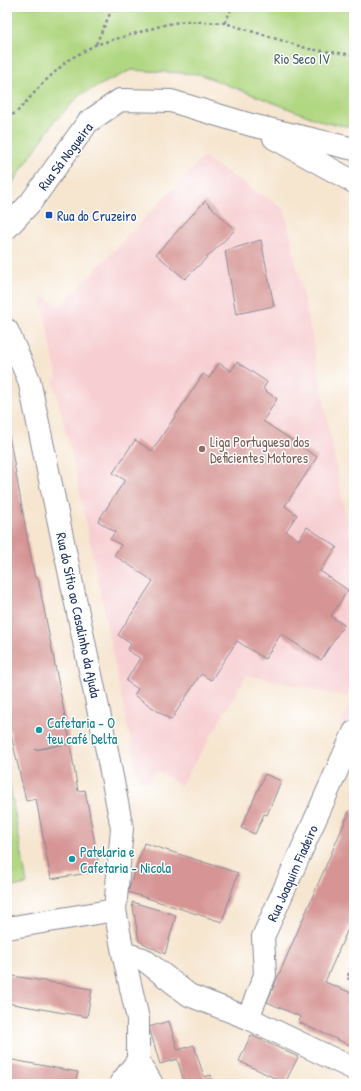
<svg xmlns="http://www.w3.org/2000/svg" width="361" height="1091" font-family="'Patrick Hand',sans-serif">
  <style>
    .built { fill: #f7cfd2 }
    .green { fill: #b0d781; stroke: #668370 }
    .building { fill: #d69594 }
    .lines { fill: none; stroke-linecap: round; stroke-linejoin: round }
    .minor-casing { stroke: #888a96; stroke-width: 24 }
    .path { stroke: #888a96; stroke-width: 2.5; stroke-dasharray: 3 3; stroke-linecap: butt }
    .minor { stroke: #fff; stroke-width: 22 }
    .transit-dot { fill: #1a4fb4; stroke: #fff; stroke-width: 1.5 }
    .education-dot { fill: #8d6e63; stroke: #fff; stroke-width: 1.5 }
    .culture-dot { fill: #0f9aa8; stroke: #fff; stroke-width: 1.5 }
    .labels { text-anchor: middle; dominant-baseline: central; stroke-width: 3; stroke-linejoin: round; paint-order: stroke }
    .park-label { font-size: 14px; fill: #486168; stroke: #fff }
    .street-label { font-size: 14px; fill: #1b2f5e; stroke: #fff }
    .transit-label { font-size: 14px; fill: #164399; stroke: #fff; text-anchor: start }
    .education-label { font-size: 14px; fill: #785e54; stroke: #fff; text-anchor: start }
    .culture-label { font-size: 14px; fill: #0d838f; stroke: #fff; text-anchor: start }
  </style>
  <rect width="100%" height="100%" fill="#fff"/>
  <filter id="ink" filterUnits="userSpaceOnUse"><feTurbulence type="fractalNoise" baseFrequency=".025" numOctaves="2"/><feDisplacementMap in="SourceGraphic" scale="8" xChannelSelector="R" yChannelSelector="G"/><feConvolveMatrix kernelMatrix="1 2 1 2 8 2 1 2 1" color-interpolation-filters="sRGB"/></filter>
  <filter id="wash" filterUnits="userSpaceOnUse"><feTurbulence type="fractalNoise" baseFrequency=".012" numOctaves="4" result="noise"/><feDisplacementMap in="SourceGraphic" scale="16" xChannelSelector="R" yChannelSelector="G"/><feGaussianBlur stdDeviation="0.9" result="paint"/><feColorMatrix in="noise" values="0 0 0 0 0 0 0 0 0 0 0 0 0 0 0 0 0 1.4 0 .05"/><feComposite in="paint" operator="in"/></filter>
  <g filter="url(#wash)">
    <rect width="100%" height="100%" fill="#f6e5cf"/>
    <path class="built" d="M203,157L285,210L310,327L354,561V682L347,697L247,675L181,786L158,771L147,782H141L138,778L77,478L53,380L57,376L42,302L45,297L61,306Z
      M354,692V734L339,727Z"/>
    <path class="green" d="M7,7H354V127L326,123L199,74L131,70L80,95L54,122L7,191Z
      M7,768L27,884L7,888Z"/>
    <g id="blocks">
      <path class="building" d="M340,7H354V12Z
        M205,201L235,230L185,279L156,254Z
        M261,240L274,306L236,314L225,251Z
        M237,362L267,382L263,389L277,399L263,421L317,457L285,506L297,515L286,531L299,540L307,527L337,547L320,571L348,590L331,616L344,625L321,660L281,634L265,659L237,641L211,680L201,674L171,720L134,695L138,689L126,681L140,658L127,650L131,644L118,635L153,581L114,555L121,545L110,539L115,532L98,521L125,480L113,473L135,440L152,451L203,374L209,378L219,363L231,371Z
        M7,423L28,542L35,578H38L70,742L35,750L70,744L78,791L85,790L100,871L51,879L36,799L26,801L7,717V649L9,648L7,635Z
        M265,774L281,781L267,815L264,814L255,834L241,828Z
        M350,810L354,812V915L325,982L354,994V1047L298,1022L301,1017L267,1002Z
        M144,843L238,873L222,922L128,892Z
        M132,902L176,915L165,954L139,941Z
        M7,975L92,989L87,1017L7,1003Z
        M169,1021L178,1050L194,1045L204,1077L211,1075L213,1084H185L177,1059L160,1064L149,1027Z
        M251,1035L298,1057L285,1083L239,1061Z
        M7,1059L78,1072L75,1084H7Z"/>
    </g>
  </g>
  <g filter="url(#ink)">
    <use href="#blocks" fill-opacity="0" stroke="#888a96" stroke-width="1"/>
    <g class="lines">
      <g class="minor-casing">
        <path id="minor" d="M274,138L354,182
          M7,228L31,202L88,122L120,100L171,101L251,125L354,149
          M7,330L29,380L106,746L122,828L115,910L123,953L138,1019V1060L152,1084
          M7,928L115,910
          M123,953L143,959L189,995L248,1018L354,1069
          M248,1018L265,975L263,937L354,732
          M120,1084L138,1060"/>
      </g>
      <path class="path" d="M225,23L232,7
        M96,44L113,7
        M7,118L17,112L43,83L68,60L95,45L164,25L184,21L225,23L309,49L354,55
        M354,962L347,978L354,981"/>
      <use href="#minor" class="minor"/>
    </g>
  </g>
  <rect class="transit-dot" x="45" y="211" width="8" height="8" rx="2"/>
  <circle class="education-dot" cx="202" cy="449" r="4"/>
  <g class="culture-dot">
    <circle cx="39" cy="730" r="4"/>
    <circle cx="72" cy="859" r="4"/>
  </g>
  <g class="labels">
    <g class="park-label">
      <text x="302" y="58">Rio Seco IV</text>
    </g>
    <g class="street-label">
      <text transform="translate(65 156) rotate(-53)">Rua Sá Nogueira</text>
      <text transform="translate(79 615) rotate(78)">Rua do Sítio ao Casalinho da Ajuda</text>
      <text transform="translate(292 873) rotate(-66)">Rua Joaquim Fiadeiro</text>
    </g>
    <g class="transit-label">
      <text x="57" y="215">Rua do Cruzeiro</text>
    </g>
    <g class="education-label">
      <text x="210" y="441">Liga Portuguesa dos<tspan x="210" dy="16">Deficientes Motores</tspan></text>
    </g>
    <g class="culture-label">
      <text x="47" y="722">Cafetaria - O<tspan x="47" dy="16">teu café Delta</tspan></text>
      <text x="80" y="851">Patelaria e<tspan x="80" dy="16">Cafetaria - Nicola</tspan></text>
    </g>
  </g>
  <rect width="361" height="1091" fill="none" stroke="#fff" stroke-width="24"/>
</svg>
